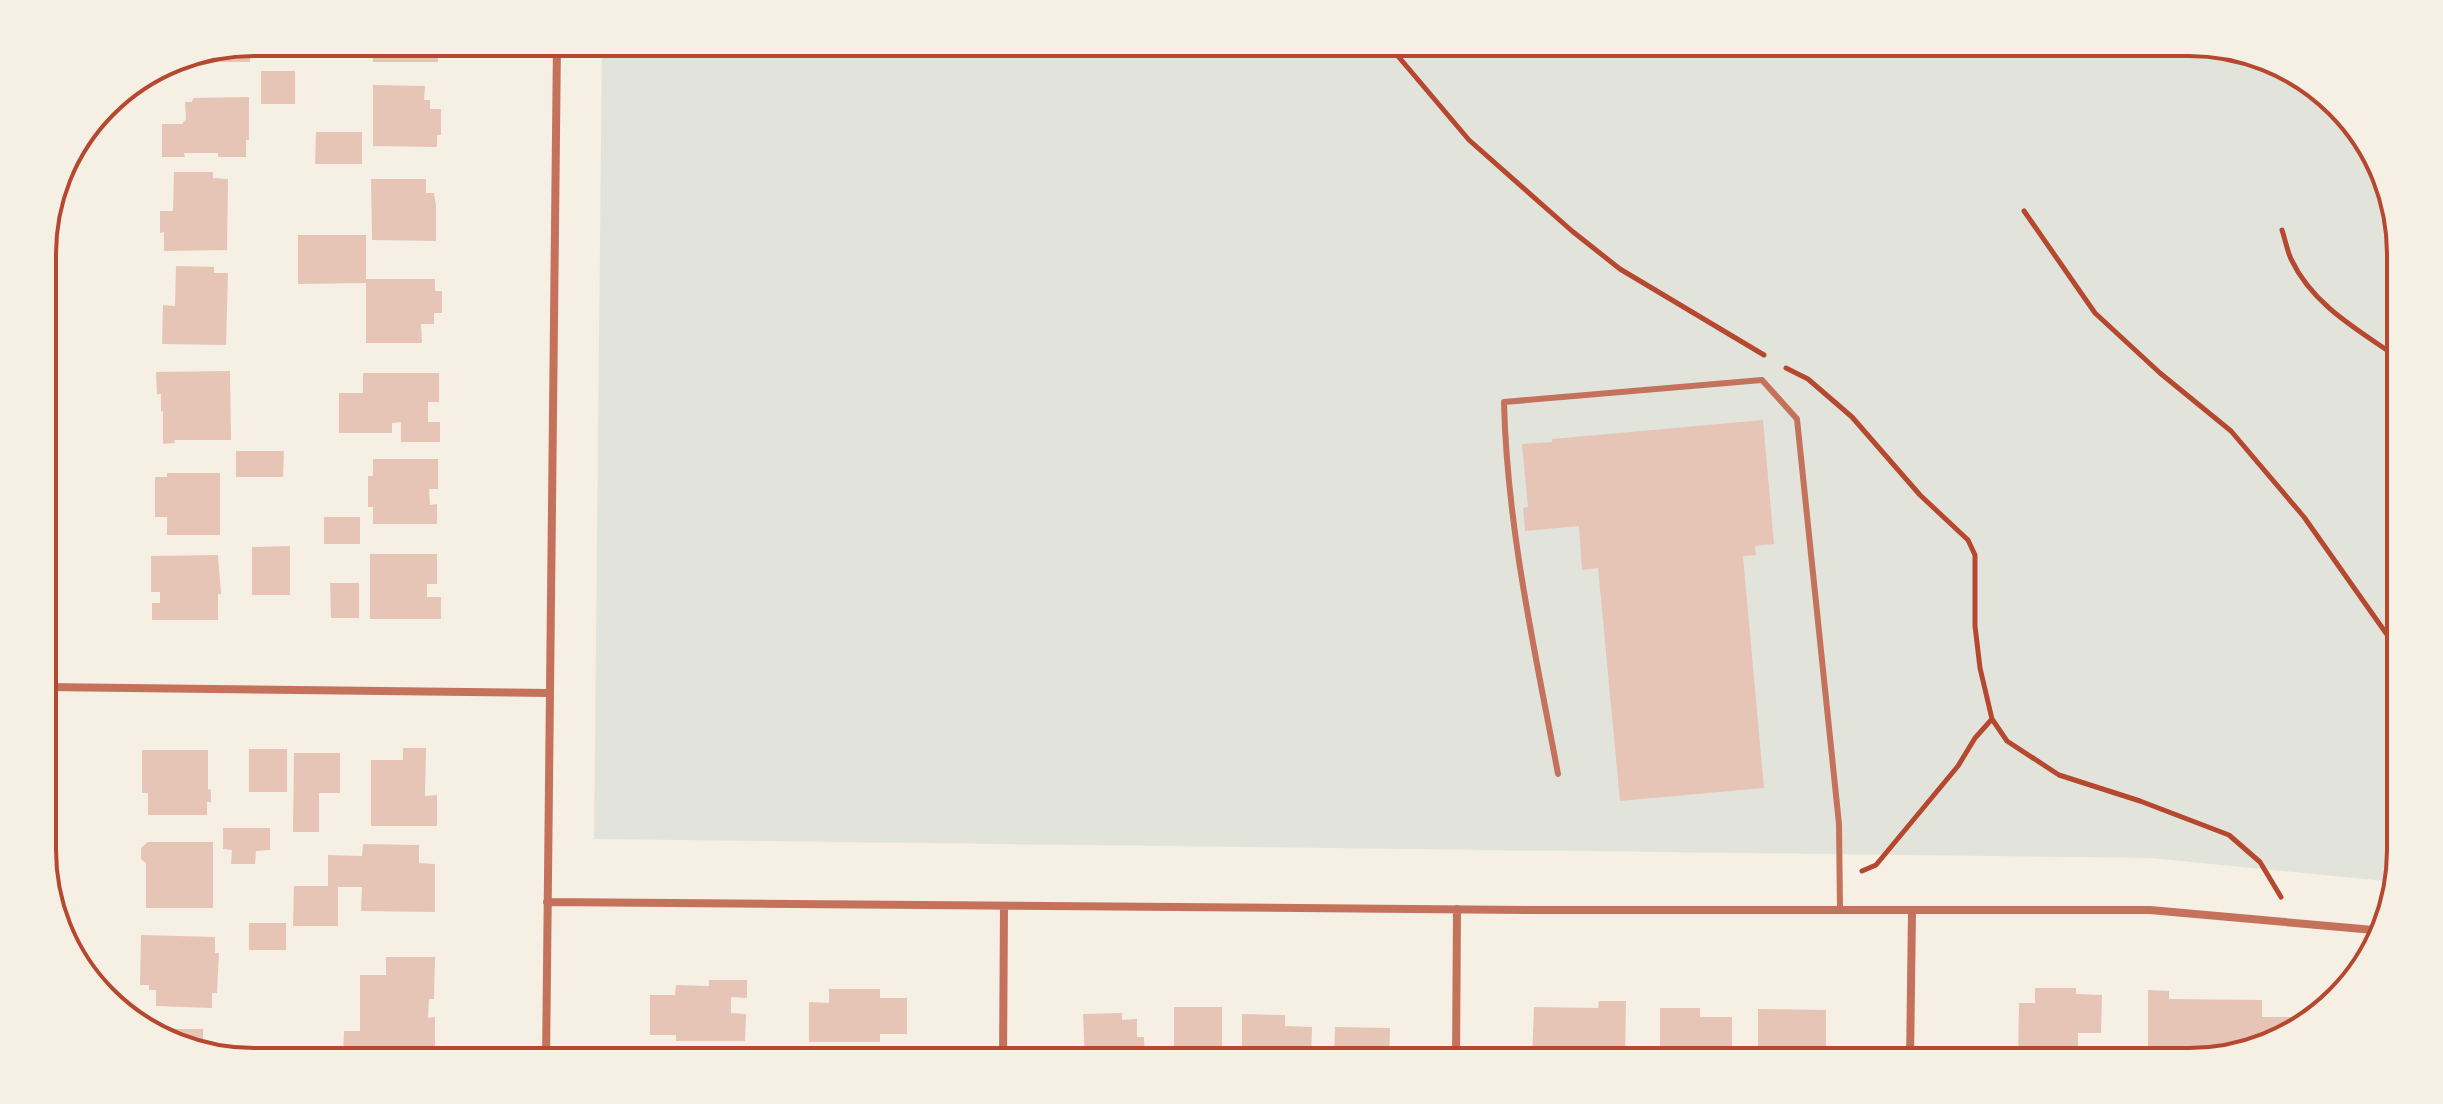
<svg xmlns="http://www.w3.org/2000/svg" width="2443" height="1104" font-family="'Zilla Slab',serif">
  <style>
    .green { fill: #e2e4dc }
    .building { fill: #e6c5b7 }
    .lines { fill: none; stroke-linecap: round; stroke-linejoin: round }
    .path { stroke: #b5482f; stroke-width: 5 }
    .service { stroke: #c5725c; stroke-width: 6 }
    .minor { stroke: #c5725c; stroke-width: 8 }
    .rim { fill: none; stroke: #b5482f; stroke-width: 4 }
  </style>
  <rect width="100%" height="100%" fill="#f6efe4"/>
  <path class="green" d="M602,42H2189L2270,58L2357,125L2399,227L2401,850L2395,882L2150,858L594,839Z"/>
  <path class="building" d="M373,42H438V62H373Z
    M251,43L250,62H177V57Z
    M261,71H295V104H261Z
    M373,85L425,86L424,100H430V109H441V135H437V147L373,146Z
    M249,97V140H246V157H218V153H184L185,157H162V124H182L186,119L185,102H192L193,98Z
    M316,132H362V164H315Z
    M174,172H213V178L228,179L227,250L164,251V232L160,233V211H173Z
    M371,179H426V193H434L436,205V241L372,240Z
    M298,235H366V279H435V291H442V313H434V324H421L422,343H366V283L298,284Z
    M176,266L214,267V273H228L226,345L162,344L163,305L175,306Z
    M230,371L231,440H174L175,443L163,444V411L161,412V394H157L156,372Z
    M363,373H439V402H428V422H440V442H401V422L392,423V433H339V393H363Z
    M1763,420L1774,544L1755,546L1756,555L1743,556L1764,788L1620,801L1598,568L1582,570L1579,526L1525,531L1523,508L1528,507L1522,444L1552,442V439Z
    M236,451H284L283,477H236Z
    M373,459H438V489H429L430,505L437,504V524H373V507H368V476H373Z
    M167,473H220V535H167V517H155V477H167Z
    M324,517H360V544H324Z
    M290,546V595H252V547Z
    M370,554H437V584H427V597H441V619H370Z
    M218,555L221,594H218V620H152V603H160V592H151V556Z
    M330,583H359V618H331Z
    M403,748H426L425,796L437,795V826H371V760H403Z
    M249,749H287V792H249Z
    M142,750H208V789L211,790V802H207V815H148V793H142Z
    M294,753H340V793H319V832H293Z
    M223,828H270V850L256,851L255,864H231L232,850L223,849Z
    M148,842H213V908H146V863L141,859V848Z
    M363,844L419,845V863L435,864V912L361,911L362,887H338V926H293L294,886H328V855L362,856Z
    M249,923H286V950H249Z
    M141,935L215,937V953H219L217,993H212V1008L156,1006V990H149V985H140Z
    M386,957H435L434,999H429L428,1018L435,1017V1059H343L344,1031H360V975H386Z
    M709,980H747V998L731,997V1013L746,1014L745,1041H676V1035H650V995H675L676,985L709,986Z
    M2035,988H2076V994L2102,995L2101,1033H2078V1061L2018,1060L2019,1003H2035Z
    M829,989H880V998H907V1034H880V1042H809V1002L829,1003Z
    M2148,990L2169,991V999L2262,1000V1017H2304L2303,1027L2220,1055H2148Z
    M1599,1001H1626L1625,1062L1560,1059V1062H1532L1534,1007L1598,1008Z
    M1174,1007H1222V1056H1212V1062H1160V1056H1174Z
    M1660,1008H1700V1017H1732V1062H1687V1052H1660Z
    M1758,1009L1826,1010V1059H1758Z
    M1122,1013V1020L1137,1019V1037H1144L1145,1062H1085L1083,1014Z
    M1242,1014L1285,1015V1026L1312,1027L1311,1062H1242Z
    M1335,1027L1390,1028L1389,1062H1334Z
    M151,1029H203V1052L173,1046Z
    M849,1059H907V1062H849Z"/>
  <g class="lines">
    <path class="path" d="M1386,42L1469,140L1572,231L1620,269L1764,355
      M2024,211L2095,313L2160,373L2231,431L2304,517L2400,653
      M2282,230C2285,239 2287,250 2291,259C2313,306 2360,331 2400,359
      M1786,368L1808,379L1852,417L1920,495L1968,540L1975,555V626L1980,668L1992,719L2007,741L2059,775L2140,801L2229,835L2260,862L2281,897
      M1862,871L1876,865L1958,766L1975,738L1992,719"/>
    <path class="service" d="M1558,774C1535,651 1507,528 1504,402L1762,380L1797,419L1839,824L1840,910"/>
    <path class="minor" d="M43,513L47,223
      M43,687L550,693
      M547,902L1536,910H2150L2385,931
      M546,1062L557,42
      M1003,1062L1004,906
      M1456,1062L1457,909
      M1910,1062L1912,911"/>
  </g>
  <path d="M0 0H2443V1104H0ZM254 56H2189A198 198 0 0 1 2387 254V850A198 198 0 0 1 2189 1048H254A198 198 0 0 1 56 850V254A198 198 0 0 1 254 56Z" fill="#f6efe4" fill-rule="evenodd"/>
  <path class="rim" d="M254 56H2189A198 198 0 0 1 2387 254V850A198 198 0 0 1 2189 1048H254A198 198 0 0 1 56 850V254A198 198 0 0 1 254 56Z"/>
</svg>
